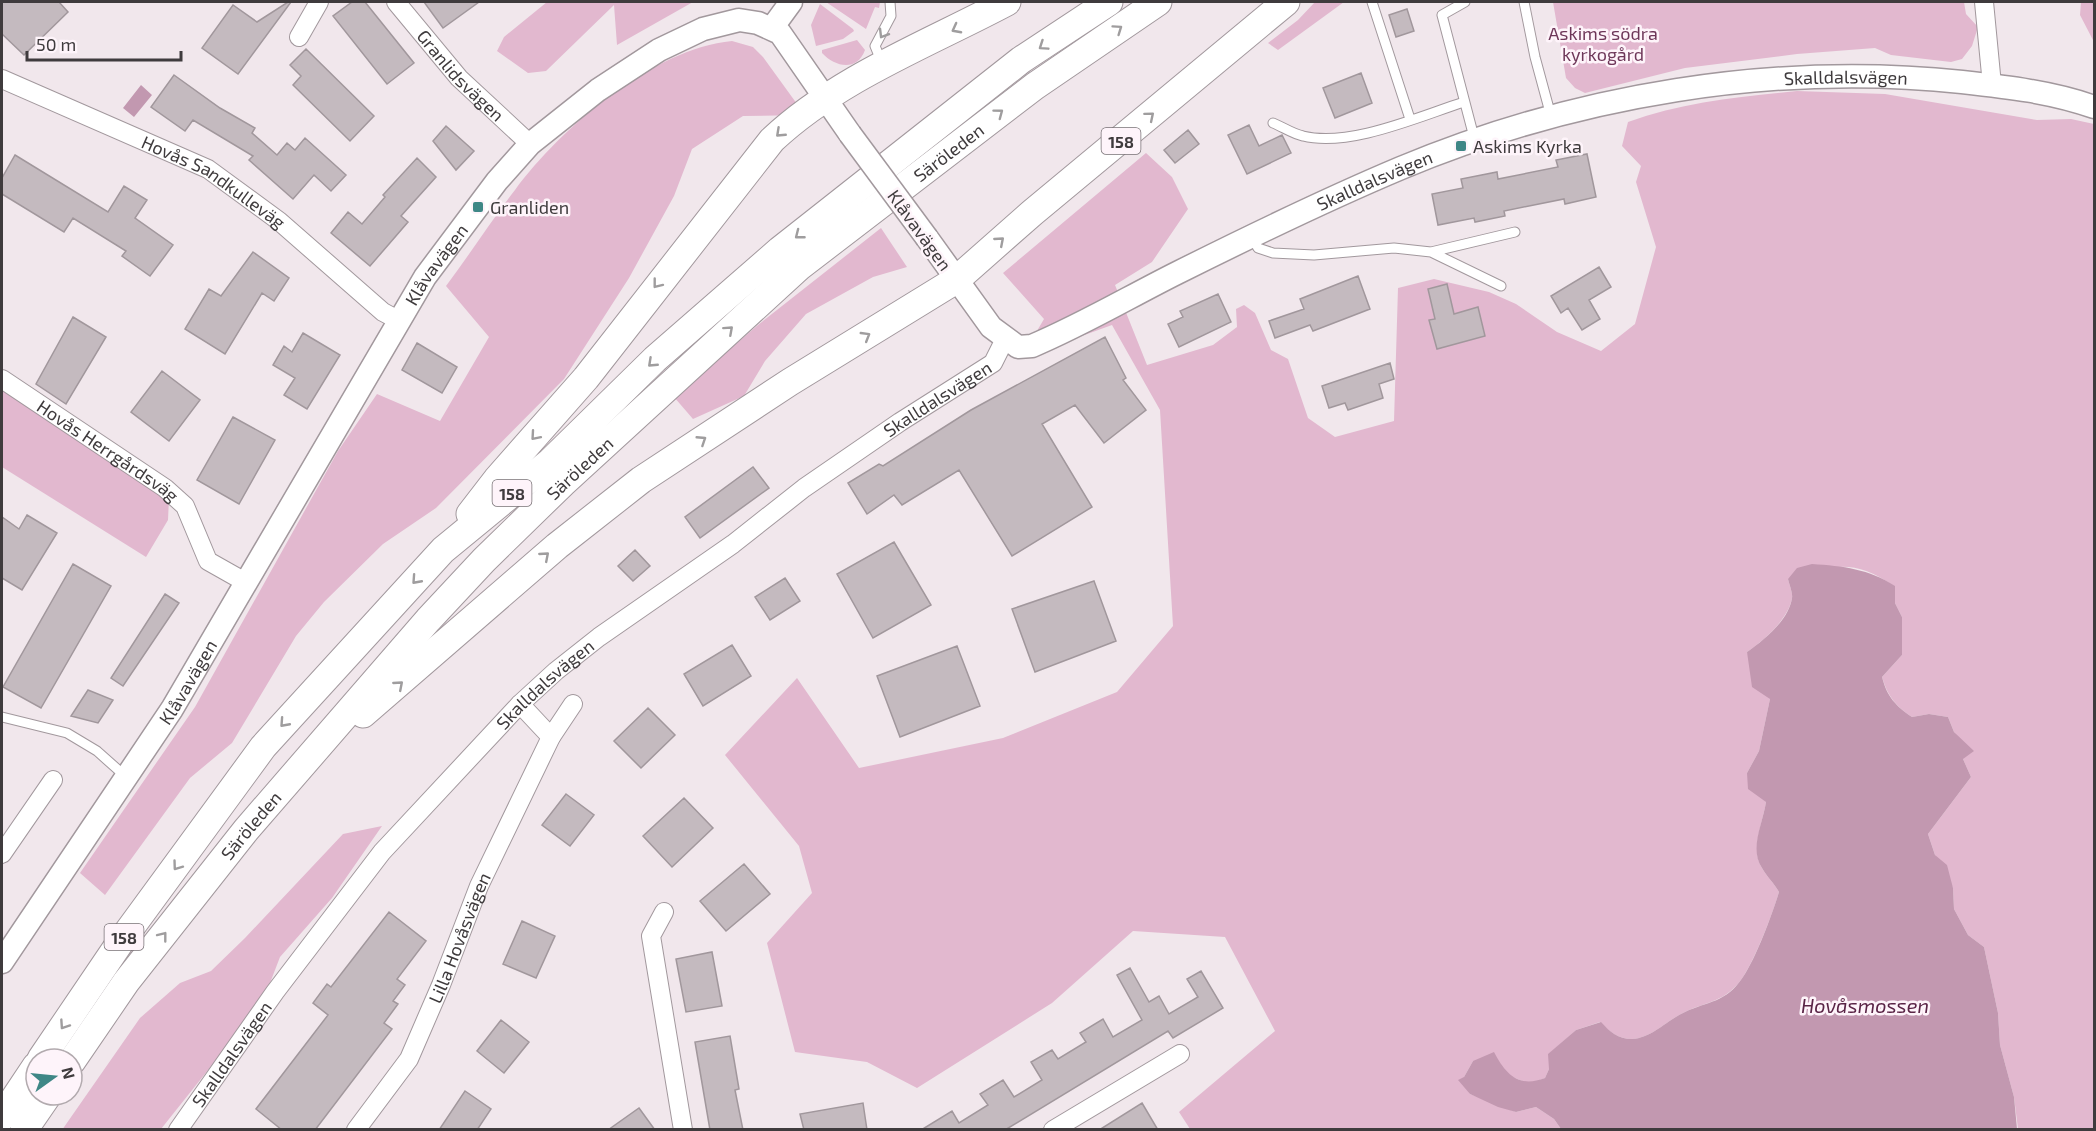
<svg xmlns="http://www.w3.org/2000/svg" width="2096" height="1131" font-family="'Exo 2',sans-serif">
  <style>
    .green { fill: #e2b8cf }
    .water { fill: #c298b0 }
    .building { fill: #c4babf; stroke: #a1979c; stroke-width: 1.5 }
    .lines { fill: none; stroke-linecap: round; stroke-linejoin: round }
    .service-casing { stroke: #a2989d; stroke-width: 11 }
    .minor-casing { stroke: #a2989d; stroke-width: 20 }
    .tertiary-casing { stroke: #a2989d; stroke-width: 25 }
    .primary-casing { stroke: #a2989d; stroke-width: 29 }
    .service { stroke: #fff; stroke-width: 9 }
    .minor { stroke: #fff; stroke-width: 18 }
    .tertiary { stroke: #fff; stroke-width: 22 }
    .primary { stroke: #fff; stroke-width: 27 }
    .tertiary-bridge-casing { stroke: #a2989d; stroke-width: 25; stroke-linecap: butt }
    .tertiary-bridge { stroke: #fff; stroke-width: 22 }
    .oneway { stroke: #9f9d9e }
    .poi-dot { fill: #3f8786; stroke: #fef4fa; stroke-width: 2 }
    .labels { text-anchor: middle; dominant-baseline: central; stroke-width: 5; stroke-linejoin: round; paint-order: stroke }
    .shield { fill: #fef4fa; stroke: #787276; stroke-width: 1.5 }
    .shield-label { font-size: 16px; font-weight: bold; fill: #3f3b3d }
    .park-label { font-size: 18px; fill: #6e3759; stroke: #fef4fa }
    .street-label { font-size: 18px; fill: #3f3b3d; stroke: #fef4fa }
    .poi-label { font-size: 18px; fill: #3f3b3d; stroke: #fef4fa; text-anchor: start }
    .water-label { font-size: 20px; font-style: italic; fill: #5a2446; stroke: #fef4fa }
  </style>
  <rect width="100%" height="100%" fill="#f1e7ec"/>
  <path class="green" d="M547,2H693L617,45L614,5L546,71L528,73L497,51L504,37Z
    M826,2H880L879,8L875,7L866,29Z
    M1315,2H1344L1278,50L1268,43L1298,20Z
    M1553,2H1964L1966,14L1978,27L1972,46L1962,59L1951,62L1891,55L1875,48L1797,54L1685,68L1585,93L1575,88L1566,78Z
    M2081,2H2094V42L2080,15Z
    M820,4L853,29L854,31L843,39L816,46L811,25Z
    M857,40L865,50C857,72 835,67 822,53V50Z
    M732,41L753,47L763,57L805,115L743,116L692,149L674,196L629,278L564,379L436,508L383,544L324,602L296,636L232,743L190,778L105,895L80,873L195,707L338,451L377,394L440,421L489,337L446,286C470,254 491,221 515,190C562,127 652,49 732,41Z
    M1797,91L1885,94L2037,120L2071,119L2094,124V1129H2018L2014,1097L2000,1045L1998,1013L1984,947L1968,935L1954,909L1953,888L1935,855L1928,834L1971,777L1963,759L1964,744L1954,732L1948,717L1929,714L1912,717C1896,706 1888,697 1882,677L1902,655V617L1895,603V587C1854,558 1833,565 1788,579C1789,584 1793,593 1792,598C1788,620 1764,640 1747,652L1770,699L1759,751L1747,773L1766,802C1763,822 1750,850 1762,868C1767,877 1774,883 1779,892C1772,915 1756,957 1743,977C1726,1002 1708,1001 1685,1012C1667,1020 1652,1038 1632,1039C1618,1039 1610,1032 1600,1022L1576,1030L1549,1054V1069L1545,1078L1530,1084L1473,1061L1464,1077L1470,1094L1516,1112L1536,1107L1554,1119L1561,1129H1190L1179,1112L1275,1031L1225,937L1133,931L1052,1003L917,1088L867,1062L795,1052L767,943L812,893L799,846L725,755L797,678L859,768L1003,738L1117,692L1173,626L1160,410L1112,325L1021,358L1044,319L1003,273L1146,153L1172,177L1188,209L1152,262L1115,285L1147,365L1213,345L1237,327L1236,309L1244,305L1255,313L1271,350L1288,359L1308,418L1335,437L1394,421L1398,288L1434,279L1489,292L1516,304L1557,332L1601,351L1635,324L1656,247L1636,182L1641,166L1622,146L1628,122C1683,102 1740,97 1797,91Z
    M881,228L907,267L873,277L806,314L765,361L744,396L693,419L674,397L758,325Z
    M2,389L169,498L168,520L146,557L2,467Z
    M382,826L332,898L280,957L270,983L228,1045L161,1129L62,1130L140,1018L180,983L211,971L245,938L343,834Z"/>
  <path class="water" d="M141,85L152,95L134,117L123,108Z
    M1812,564C1843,566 1869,569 1895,586V603L1902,617V655L1882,677C1887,697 1896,706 1912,717L1929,714L1948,717L1954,732L1974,751L1963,759L1971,777L1928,834L1935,855L1947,865L1953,888L1954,909L1968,935L1984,947L1998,1013L2000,1045L2014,1097L2017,1129H1561L1554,1119L1536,1107L1516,1112L1498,1107L1470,1094L1458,1080L1464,1077L1473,1061L1494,1052C1506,1075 1519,1088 1545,1078L1549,1069L1548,1054L1576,1030L1601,1022C1610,1032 1618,1039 1632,1039C1652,1038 1667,1020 1685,1012C1708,1001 1726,1003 1743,977C1756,958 1772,915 1779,892C1774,883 1767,877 1762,868C1749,849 1763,823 1766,802L1748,789L1747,773L1759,751L1770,699L1752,687L1747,652C1764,640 1789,620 1792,598C1793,593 1789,584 1788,579L1797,568Z"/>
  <path class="building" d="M2,2H59L68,12L24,55L2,34Z
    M288,2H291L238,74L202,48L233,5L257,22Z
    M352,2H365L414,63L387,84L333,16Z
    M424,2H479L443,28Z
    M1407,9L1414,31L1396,37L1389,15Z
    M306,49L374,116L350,141L293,85L301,76L290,65Z
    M1361,73L1372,103L1335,118L1323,88Z
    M174,75L220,108L255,128L252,133L277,155L287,143L295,150L305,138L346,175L331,191L314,175L293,199L249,160L253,156L193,120L185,131L151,107Z
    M1249,125L1259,146L1282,135L1291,153L1247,174L1228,135Z
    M446,126L474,151L456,170L433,141Z
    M1188,130L1199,144L1175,163L1164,150Z
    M1587,154L1596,197L1565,204L1564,199L1504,211L1505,216L1475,222L1474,218L1438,225L1432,194L1463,188L1461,179L1497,172L1498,179L1558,167L1556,160Z
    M15,155L108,212L124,186L147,200L135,218L173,245L150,276L122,256L126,251L73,218L64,232L2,194V178Z
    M417,158L436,177L401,216L408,222L370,266L331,233L348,212L362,224L385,197L383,195Z
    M253,252L289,278L274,301L262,293L225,354L185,329L209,289L221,296Z
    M1599,267L1611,287L1589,300L1600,319L1582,330L1568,308L1561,313L1551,296Z
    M1358,276L1370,309L1313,331L1310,325L1275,338L1269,321L1304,309L1300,299Z
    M1447,284L1454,314L1478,307L1485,336L1437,349L1429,320L1435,319L1428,289Z
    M1218,294L1231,322L1179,347L1168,324L1183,317L1180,311Z
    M73,317L106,337L66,404L36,384Z
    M303,333L340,355L307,409L284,395L295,378L273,365L284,346L292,352Z
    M1105,337L1126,378L1123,380L1146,410L1104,443L1075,405L1042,424L1092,507L1012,556L959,470L902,505L894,495L867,514L848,483L879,464L883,466L971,410Z
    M417,343L457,367L442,393L402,370Z
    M1390,363L1394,379L1379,384L1383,398L1348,410L1345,403L1329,408L1322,386Z
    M162,371L200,400L169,441L131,412Z
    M233,417L275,440L239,504L197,480Z
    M753,467L769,488L700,538L685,517Z
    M27,515L57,533L22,590L2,578V517L19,529Z
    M894,542L931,605L873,638L837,574Z
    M635,550L650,566L633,581L618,566Z
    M73,564L111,586L41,708L3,687Z
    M785,578L800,601L770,620L755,597Z
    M1094,581L1116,641L1035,672L1012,609Z
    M165,594L179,603L123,686L111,678Z
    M732,645L751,676L703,706L684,674Z
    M957,646L980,706L900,737L877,676Z
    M88,690L113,700L98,723L71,716Z
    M648,708L675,735L641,768L614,741Z
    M566,794L594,815L570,846L542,825Z
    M684,798L713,828L672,867L643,836Z
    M744,864L770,894L726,931L700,901Z
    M389,912L426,941L397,979L405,985L393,1001L398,1004L384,1023L392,1029L315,1130H282L256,1109L328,1015L313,1003L327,984L331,987Z
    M522,921L555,936L536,978L503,964Z
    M712,952L722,1006L686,1012L676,959Z
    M1130,968L1149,1002L1159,996L1169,1014L1198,997L1187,979L1201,971L1223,1008L1173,1038L1168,1031L1005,1130H921L952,1111L959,1123L988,1105L980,1094L1003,1080L1014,1097L1042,1080L1031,1062L1052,1050L1058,1059L1086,1042L1080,1033L1103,1019L1113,1037L1142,1020L1117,975Z
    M501,1020L529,1042L504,1073L477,1051Z
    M730,1036L739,1089L735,1090L743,1130H710L695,1042Z
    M465,1091L491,1109L477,1130H439Z
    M863,1103L867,1130H804L800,1114Z
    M1142,1103L1158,1130H1099Z
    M639,1108L655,1130H608Z"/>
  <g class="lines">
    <g class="service-casing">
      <path id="service" d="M1372,2L1410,119
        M1465,2L1442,15L1475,141
        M1524,2L1535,57L1551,116
        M882,63L875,46L891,16L890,2
        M1273,123C1283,127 1293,134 1303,136C1349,148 1420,116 1464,102
        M1252,237L1258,248L1273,253L1314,255L1394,248L1431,252L1501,286
        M1431,252L1515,232
        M2,717L67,733L97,751L125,776"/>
    </g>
    <g class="minor-casing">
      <g id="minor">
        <path id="s1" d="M396,2L459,78L530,144"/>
        <path d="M1984,2L1992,85"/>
        <path d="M299,37L319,2"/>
        <path id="s2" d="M2,79L208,169L279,221L383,312L400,321"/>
        <path id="s3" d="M2,379L165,488L185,506L208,561L247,583"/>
        <path d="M520,704L551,737"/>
        <path d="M2,854L53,780"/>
        <path d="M664,912L651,936L683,1130"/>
        <path id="s4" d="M178,1130L275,992L382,852L520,704L556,671L599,637L733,544L804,488L900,422L993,363L1005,339"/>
        <path id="s5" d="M356,1130L409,1059L441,985L479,886L551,737L573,704"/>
        <path d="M1053,1130L1180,1054"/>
      </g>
    </g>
    <g class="tertiary-casing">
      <g id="tertiary">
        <path d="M772,28L791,2"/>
        <path id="s6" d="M927,238L991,327L1018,347L1032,346C1082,325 1129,297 1177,273C1251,236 1325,200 1401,168C1576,95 1774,62 1962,82C2007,87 2052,92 2094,107"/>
        <path id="s7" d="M2,962L172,709L425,277L497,181L530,144L598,90L659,50L703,29L739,20L758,23L780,33L850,134"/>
      </g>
    </g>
    <g class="primary-casing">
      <g id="primary">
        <path d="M470,514L497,479L586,378L772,140C838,78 928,44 1007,2"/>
        <path d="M363,714L557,546L641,480L790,382L956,280L1032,213L1286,2"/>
        <path d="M41,1059L121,941L263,747L443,550L550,462L655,359L780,250L1021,60L1109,2"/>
        <path id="s8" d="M72,1061L126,982L246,830L428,620L484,560L563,483L799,267L1035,86L1158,2"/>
        <path d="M2,1117L36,1066"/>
        <path d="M24,1130L48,1095"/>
      </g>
    </g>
    <use href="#service" class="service"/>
    <use href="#minor" class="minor"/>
    <use href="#tertiary" class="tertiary"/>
    <use href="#primary" class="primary"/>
    <g class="tertiary-bridge-casing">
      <path id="tertiary-bridge" d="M850,134L927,238"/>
    </g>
    <use href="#tertiary-bridge" class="tertiary-bridge"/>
  </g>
  <defs><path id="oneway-chevron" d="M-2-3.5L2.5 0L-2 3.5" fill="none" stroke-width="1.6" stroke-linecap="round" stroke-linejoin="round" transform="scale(1.5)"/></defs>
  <g class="oneway">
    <use href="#oneway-chevron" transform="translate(956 29) rotate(152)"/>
    <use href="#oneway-chevron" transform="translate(1118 29) rotate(-35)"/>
    <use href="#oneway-chevron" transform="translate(883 34) rotate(121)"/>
    <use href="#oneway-chevron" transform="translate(1043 46) rotate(146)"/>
    <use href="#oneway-chevron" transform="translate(999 113) rotate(-37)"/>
    <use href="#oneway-chevron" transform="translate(1150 116) rotate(-40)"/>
    <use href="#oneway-chevron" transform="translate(780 133) rotate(137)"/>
    <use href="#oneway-chevron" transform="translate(799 235) rotate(142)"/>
    <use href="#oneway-chevron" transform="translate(1000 241) rotate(-41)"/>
    <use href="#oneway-chevron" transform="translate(657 284) rotate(128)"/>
    <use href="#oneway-chevron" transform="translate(729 330) rotate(-42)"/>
    <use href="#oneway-chevron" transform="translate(866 336) rotate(-31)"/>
    <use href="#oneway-chevron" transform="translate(652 363) rotate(137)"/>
    <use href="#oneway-chevron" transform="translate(535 436) rotate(131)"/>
    <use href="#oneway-chevron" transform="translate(702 440) rotate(-33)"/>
    <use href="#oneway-chevron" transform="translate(545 556) rotate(-41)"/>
    <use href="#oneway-chevron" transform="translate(416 580) rotate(132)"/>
    <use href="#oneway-chevron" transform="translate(399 685) rotate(-41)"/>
    <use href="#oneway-chevron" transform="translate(284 723) rotate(132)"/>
    <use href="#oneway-chevron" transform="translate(177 866) rotate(126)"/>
    <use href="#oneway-chevron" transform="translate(163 936) rotate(-52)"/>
    <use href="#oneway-chevron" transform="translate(64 1025) rotate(124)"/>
  </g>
  <g class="poi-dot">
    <rect x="1455" y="140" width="12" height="12" rx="3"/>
    <rect x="472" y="201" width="12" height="12" rx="3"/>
  </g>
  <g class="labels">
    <g class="shield">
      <rect x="1101.5" y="128" width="39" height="26" rx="4.5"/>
      <rect x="492.5" y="480" width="39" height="26" rx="4.5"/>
      <rect x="104.5" y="924" width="39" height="26" rx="4.5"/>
    </g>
    <g class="shield-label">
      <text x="1121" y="141">158</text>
      <text x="512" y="493">158</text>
      <text x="124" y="937">158</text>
    </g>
    <g class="park-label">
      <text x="1603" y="33">Askims södra<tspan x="1603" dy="21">kyrkogård</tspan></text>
    </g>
    <g class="street-label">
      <text stroke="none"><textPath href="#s1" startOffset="98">Granlidsvägen</textPath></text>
      <text stroke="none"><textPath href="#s6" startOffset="1024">Skalldalsvägen</textPath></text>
      <text stroke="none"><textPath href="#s8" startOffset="1268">Säröleden</textPath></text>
      <text stroke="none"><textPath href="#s6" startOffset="538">Skalldalsvägen</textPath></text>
      <text stroke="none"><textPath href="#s2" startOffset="236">Hovås Sandkulleväg</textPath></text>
      <text transform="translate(920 230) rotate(54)">Klåvavägen</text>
      <text stroke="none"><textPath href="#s7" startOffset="822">Klåvavägen</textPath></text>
      <text stroke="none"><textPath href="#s4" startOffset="1065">Skalldalsvägen</textPath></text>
      <text stroke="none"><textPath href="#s3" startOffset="128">Hovås Herrgårdsväg</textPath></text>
      <text stroke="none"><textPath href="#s8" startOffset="782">Säröleden</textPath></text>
      <text stroke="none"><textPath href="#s7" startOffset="336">Klåvavägen</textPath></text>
      <text stroke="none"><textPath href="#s4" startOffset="579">Skalldalsvägen</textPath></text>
      <text stroke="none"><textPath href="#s8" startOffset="296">Säröleden</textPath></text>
      <text stroke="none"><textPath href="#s5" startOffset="220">Lilla Hovåsvägen</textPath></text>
      <text stroke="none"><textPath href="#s4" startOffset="93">Skalldalsvägen</textPath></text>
    </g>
    <g class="poi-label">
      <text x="1473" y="146">Askims Kyrka</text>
      <text x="490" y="207">Granliden</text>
    </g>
    <g class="water-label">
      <text x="1865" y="1005">Hovåsmossen</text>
    </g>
  </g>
  <rect width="2096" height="1131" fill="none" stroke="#3f3b3d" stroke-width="6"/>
  <g transform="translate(54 1077) rotate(75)"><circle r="28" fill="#fef4fa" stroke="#b2aaae" stroke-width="1.5"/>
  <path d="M0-4.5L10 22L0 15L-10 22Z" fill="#3f8786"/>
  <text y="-9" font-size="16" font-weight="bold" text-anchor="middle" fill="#3f3b3d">N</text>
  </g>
  <path d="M27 51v9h154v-9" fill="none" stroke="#3f3b3d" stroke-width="3"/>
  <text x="36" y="51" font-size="18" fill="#3f3b3d" stroke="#fef4fa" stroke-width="4.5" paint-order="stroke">50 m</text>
</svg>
